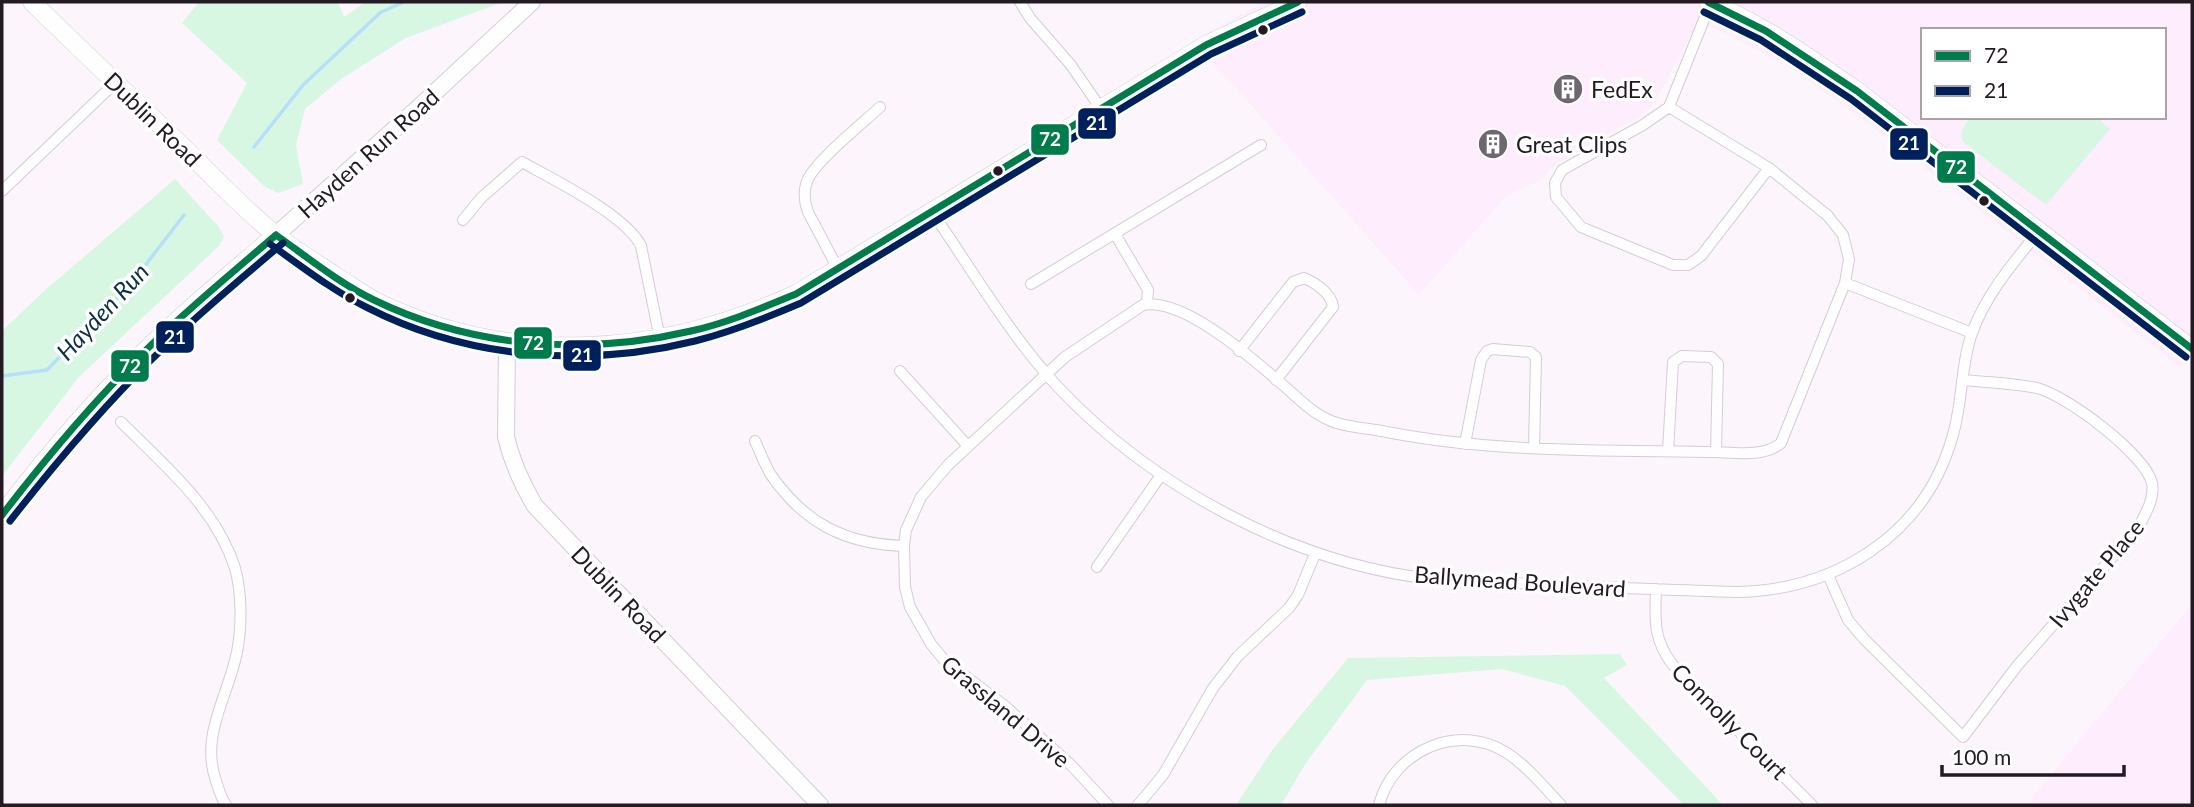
<svg xmlns="http://www.w3.org/2000/svg" width="2194" height="807" font-family="Lato,sans-serif">
  <style>
    .built { fill: #fdedfd; fill-rule: evenodd }
    .green { fill: #d7f7e3 }
    .lines { fill: none; stroke-linecap: round; stroke-linejoin: round }
    .stream { stroke: #b6dffb; stroke-width: 3.5 }
    .minor-casing { stroke: #d4cdd4; stroke-width: 12 }
    .secondary-casing { stroke: #d4cdd4; stroke-width: 18 }
    .primary-casing { stroke: #d4cdd4; stroke-width: 19 }
    .minor { stroke: #fffeff; stroke-width: 10 }
    .secondary { stroke: #fffeff; stroke-width: 16 }
    .primary { stroke: #fffeff; stroke-width: 18 }
    .bus-1-casing { stroke: #fff; stroke-width: 12 }
    .bus-2-casing { stroke: #fff; stroke-width: 12 }
    .bus-1 { stroke: #007b4b; stroke-width: 7 }
    .bus-2 { stroke: #00205b; stroke-width: 7 }
    .bus-dot { fill: #231a23; stroke: #fff; stroke-width: 2.5 }
    .labels { text-anchor: middle; dominant-baseline: central; stroke-width: 7; stroke-linejoin: round; paint-order: stroke }
    .poi-label { font-size: 23px; fill: #231a23; stroke: #fff; text-anchor: start }
    .street-label { font-size: 23px; fill: #231a23; stroke: #fff }
    .water-label { font-size: 24px; font-style: italic; fill: #0c3043; stroke: #fff }
    .line-badge { stroke: #fff; stroke-width: 2.5 }
    .badge-label { font-size: 19px; text-anchor: middle; font-weight: bold; fill: #fff }
  </style>
  <rect width="100%" height="100%" fill="#fcf6fc"/>
  <path class="built" d="M1265,2H2192V349L2180,367L1882,134L1786,64L1699,20L1654,104L1637,118L1557,163L1541,180L1506,196L1419,295L1236,88L1190,42ZM1923,30H2164V117H1923Z
    M2192,604V805H2037L2030,800Z"/>
  <path class="green" d="M199,2H338L344,17L365,2H503L406,38L341,79L305,109L296,145L303,184L279,193L265,187L217,140L247,83L182,23Z
    M1971,117H2096L2110,129L2046,205L1963,142L1961,136L1963,128Z
    M175,179L219,227L224,237L219,246L79,377L2,476V331L44,291Z
    M1620,654L1627,665L1604,678L1723,805H1684L1565,686L1502,669L1367,680L1306,763L1281,805H1236L1273,749L1348,658Z"/>
  <g class="lines">
    <path class="stream" d="M254,147L303,85L381,12L404,2
      M2,376L47,370L130,285L184,215"/>
    <g class="minor-casing">
      <path id="minor" d="M1020,2L1030,18L1070,64L1102,110
        M1711,2L1669,107L1643,125L1562,170L1555,183L1556,197L1581,227L1673,265H1688L1701,256L1769,168
        M2,191L115,83
        M932,212C971,268 1011,337 1058,387C1153,488 1294,563 1431,579C1464,583 1498,582 1532,584C1600,587 1669,590 1737,592C1835,590 1924,536 1952,438C1963,404 1960,367 1972,333C1986,294 2014,262 2039,231
        M463,220L481,198L522,162C554,180 626,215 641,246L660,339
        M1115,234L1148,290L1147,302L1143,305
        M838,269L808,212C804,201 803,190 808,179C818,159 862,124 880,107
        M1845,283L1972,333
        M1031,284L1261,145
        M1239,351L1293,282L1304,278C1316,283 1332,294 1333,307L1276,380
        M900,371L968,446
        M121,422C164,465 216,508 235,568C242,594 242,626 237,652C228,697 200,735 216,781C219,790 221,798 226,805
        M755,441C760,452 765,465 771,475C805,524 846,544 904,546
        M1465,444L1481,360L1487,351L1493,349L1530,352L1536,357L1534,448
        M1668,451L1673,362L1682,356L1711,357L1718,364L1716,452
        M1097,567L1161,475
        M1828,575L1848,620L1864,639L1963,737L2017,666L2138,528C2145,515 2155,498 2152,483C2145,454 2066,395 2037,388C2013,383 1987,382 1962,380
        M1656,589C1655,621 1653,638 1672,664L1812,805
        M1108,805L1071,765L1005,706L944,660L931,644L910,607L905,587L904,546L906,530L921,497L948,465L1065,357L1143,305C1183,297 1253,359 1283,385C1297,397 1312,413 1329,420C1346,428 1369,428 1387,432C1494,453 1606,450 1716,452C1737,453 1765,457 1781,443L1845,283L1849,259L1843,235L1828,216L1769,168L1669,107
        M1138,805L1163,775L1213,688L1238,656L1289,608L1298,595L1315,554
        M1379,805C1393,750 1459,722 1507,753C1527,766 1545,788 1561,805"/>
    </g>
    <g class="secondary-casing">
      <path id="secondary" d="M276,235L417,109L532,2
        M507,342L506,437C512,462 522,484 535,506L820,805"/>
    </g>
    <g class="primary-casing">
      <path id="primary" d="M32,2C82,51 133,99 184,148C214,177 243,209 276,235C295,251 317,263 337,277C350,285 363,295 377,302C514,368 661,356 796,294L1206,45L1298,2
        M1708,2C1762,24 1810,58 1857,91L2192,349
        M2,515C52,449 106,387 166,331C201,298 239,267 276,235"/>
    </g>
    <use href="#minor" class="minor"/>
    <use href="#secondary" class="secondary"/>
    <use href="#primary" class="primary"/>
    <g class="bus-1-casing">
      <path id="bus-1" d="M1708,2L1766,31L1857,91L2192,349
        M276,235C307,257 339,283 374,300C473,348 584,356 691,331C727,323 762,308 796,294L1206,45L1298,2
        M2,515C46,458 92,403 143,353C185,311 231,274 276,235"/>
    </g>
    <g class="bus-2-casing">
      <path id="bus-2" d="M1704,12L1761,40L1851,99L2186,357
        M270,244C301,266 333,291 368,308C468,359 587,368 695,341C731,332 766,318 801,303L1211,54L1302,12
        M10,521C54,465 100,410 151,360C193,319 238,281 283,243"/>
    </g>
    <use href="#bus-1" class="bus-1"/>
    <use href="#bus-2" class="bus-2"/>
  </g>
  <defs>
    <g id="building-disc" transform="scale(1.575)"><circle r="9.5" fill="#6f676f" stroke="#fff"/><path d="M-4-6H4V6H1V3H-1V6H-4ZM-2.5-4.3h1.7v1.8h-1.7ZM.8-4.3h1.7v1.8H.8ZM-2.5-1h1.7V.8h-1.7ZM.8-1h1.7V.8H.8Z" fill="#fff"/></g>
  </defs>
  <g fill-rule="evenodd">
    <use href="#building-disc" x="1568" y="89"/>
    <use href="#building-disc" x="1493" y="144"/>
  </g>
  <g class="bus-dot">
    <circle cx="1263" cy="30" r="6"/>
    <circle cx="998" cy="171" r="6"/>
    <circle cx="1984" cy="201" r="6"/>
    <circle cx="350" cy="298" r="6"/>
  </g>
  <g class="labels">
    <g class="poi-label">
      <text x="1591" y="89">FedEx</text>
      <text x="1516" y="144">Great Clips</text>
    </g>
    <g class="street-label">
      <text transform="translate(153 119) rotate(44)">Dublin Road</text>
      <text transform="translate(368 153) rotate(-42)">Hayden Run Road</text>
      <text transform="translate(2096 573) rotate(-50)">Ivygate Place</text>
      <text transform="translate(1520 581) rotate(4)">Ballymead Boulevard</text>
      <text transform="translate(619 594) rotate(46)">Dublin Road</text>
      <text transform="translate(1006 711) rotate(40)">Grassland Drive</text>
      <text transform="translate(1730 721) rotate(45)">Connolly Court</text>
    </g>
    <g class="water-label">
      <text transform="translate(102 311) rotate(-47)">Hayden Run</text>
    </g>
  </g>
  <g class="line-badge">
    <rect x="1077" y="107" width="40" height="33" rx="7" fill="#00205b"/>
    <rect x="1030" y="123" width="40" height="33" rx="7" fill="#007b4b"/>
    <rect x="1889" y="127" width="40" height="34" rx="7" fill="#00205b"/>
    <rect x="1936" y="150" width="40" height="34" rx="7" fill="#007b4b"/>
    <rect x="155" y="320" width="40" height="34" rx="7" fill="#00205b"/>
    <rect x="513" y="326" width="40" height="34" rx="7" fill="#007b4b"/>
    <rect x="562" y="339" width="40" height="33" rx="7" fill="#00205b"/>
    <rect x="110" y="349" width="40" height="34" rx="7" fill="#007b4b"/>
  </g>
  <g class="badge-label">
    <text x="1097" y="130">21</text>
    <text x="1050" y="146">72</text>
    <text x="1909" y="150">21</text>
    <text x="1956" y="174">72</text>
    <text x="175" y="344">21</text>
    <text x="533" y="350">72</text>
    <text x="582" y="362">21</text>
    <text x="130" y="373">72</text>
  </g>
  <rect width="2194" height="807" fill="none" stroke="#231a23" stroke-width="7"/>
  <rect x="1921" y="28" width="245" height="91" fill="#ffffff" stroke="#a7a3a7" stroke-width="2"/>
  <rect x="1935" y="51" width="35" height="10" fill="#007b4b" stroke="#a7a3a7" stroke-width="2"/>
  <text x="1984" y="63" font-size="21" fill="#231a23">72</text>
  <rect x="1935" y="86" width="35" height="10" fill="#00205b" stroke="#a7a3a7" stroke-width="2"/>
  <text x="1984" y="98" font-size="21" fill="#231a23">21</text>
  <path d="M1942 765v10h182v-10" fill="none" stroke="#231a23" stroke-width="3.5"/>
  <text x="1952" y="765" font-size="21" fill="#231a23" stroke="#ffffff" stroke-width="5" paint-order="stroke">100 m</text>
</svg>
